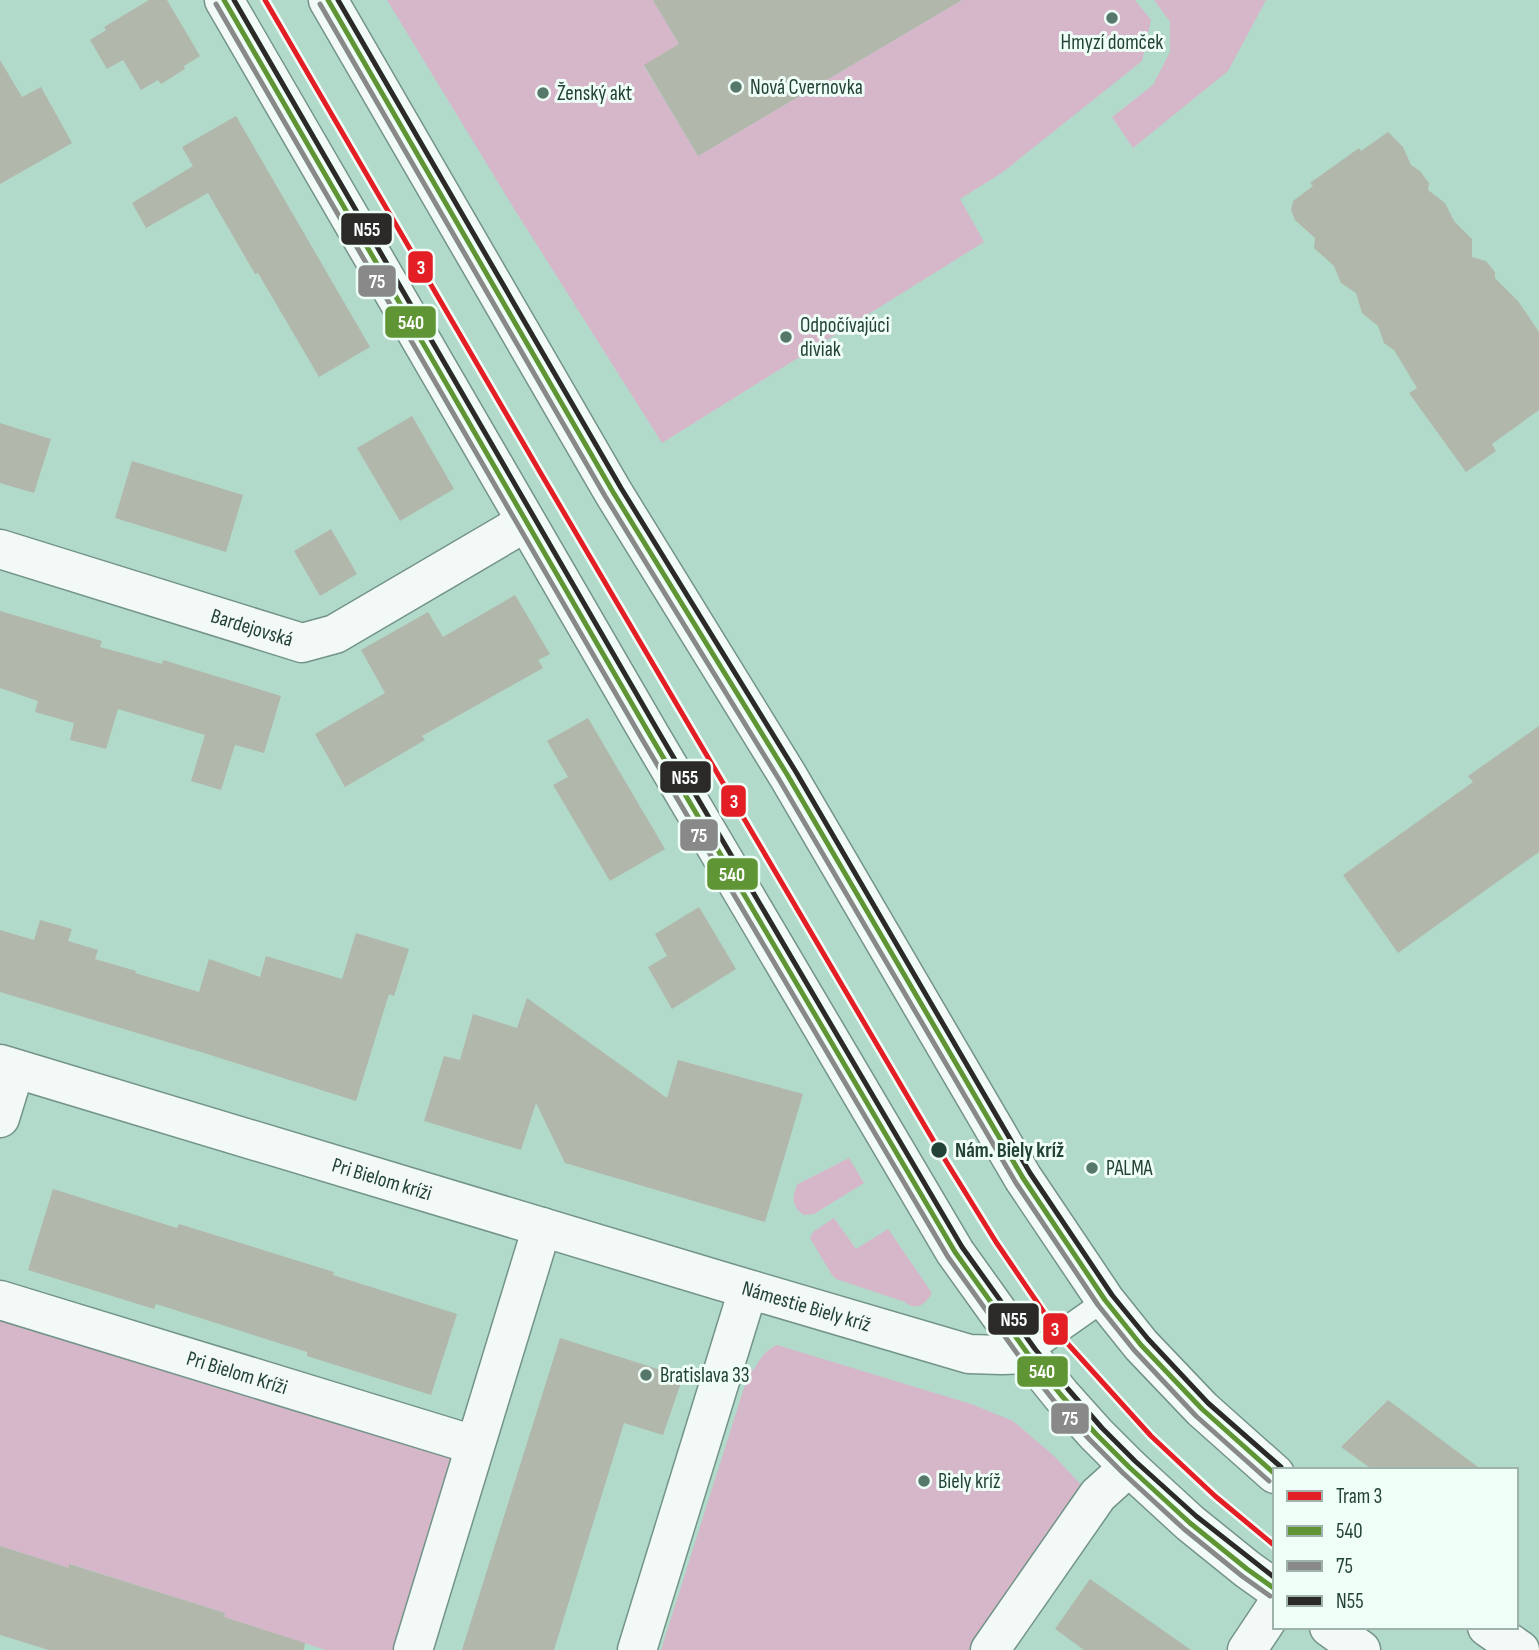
<svg xmlns="http://www.w3.org/2000/svg" width="1539" height="1650" font-family="'Sofia Sans Condensed',sans-serif">
  <style>
    .green { fill: #d6b6c9 }
    .building { fill: #b1b7ab }
    .lines { fill: none; stroke-linecap: round; stroke-linejoin: round }
    .lane-casing { stroke: #739488; stroke-width: 24 }
    .street-casing { stroke: #739488; stroke-width: 41 }
    .secondary-casing { stroke: #739488; stroke-width: 41 }
    .lane { stroke: #f3f9f7; stroke-width: 21 }
    .street { stroke: #f3f9f7; stroke-width: 38 }
    .secondary { stroke: #f3f9f7; stroke-width: 38 }
    .bus-1-casing { stroke: #f0fef8; stroke-width: 10 }
    .bus-2-casing { stroke: #f0fef8; stroke-width: 10 }
    .bus-3-casing { stroke: #f0fef8; stroke-width: 10 }
    .bus-1 { stroke: #5f9534; stroke-width: 5 }
    .bus-2 { stroke: #898989; stroke-width: 5 }
    .bus-3 { stroke: #2b2a29; stroke-width: 5 }
    .tram-1-casing { stroke: #f0fef8; stroke-width: 10 }
    .tram-1 { stroke: #e31e24; stroke-width: 5 }
    .poi-dot { fill: #56786a; stroke: #f0fef8; stroke-width: 2.5 }
    .stop-dot { fill: #244337; stroke: #f0fef8; stroke-width: 2.5 }
    .labels { text-anchor: middle; dominant-baseline: central; stroke-width: 6; stroke-linejoin: round; paint-order: stroke }
    .poi-label { font-size: 21px; fill: #244337; stroke: #f0fef8; text-anchor: start }
    .street-label { font-size: 21px; fill: #244337; stroke: #f0fef8 }
    .stop-label { font-size: 21px; font-weight: bold; fill: #244337; stroke: #f0fef8; text-anchor: start }
    .line-badge { stroke: #f0fef8; stroke-width: 2.5 }
    .badge-label { font-size: 19px; text-anchor: middle; font-weight: bold; fill: #fff }
  </style>
  <rect width="100%" height="100%" fill="#b2daca"/>
  <path class="green" d="M387,0H653L679,44L644,66L698,156L962,0H1135L1151,20L1142,61L1003,172L960,199L984,242L662,443L513,207Z
    M1154,0H1266L1228,71L1133,148L1112,117L1153,85L1170,52V22Z
    M849,1158L864,1183L814,1214L804,1215C792,1207 791,1197 798,1184Z
    M834,1218L856,1249L888,1229L932,1293C926,1304 916,1312 905,1302L836,1279L832,1275L810,1238L813,1232Z
    M0,1312L445,1452L452,1459L395,1650H326L224,1617L225,1613L70,1564L69,1568L0,1546Z
    M777,1345L971,1404L1013,1421L1054,1456L1084,1488L976,1650H661L750,1369L754,1370C760,1358 765,1351 777,1345Z"/>
  <path class="building" d="M149,0H167L200,56L184,66L185,69L161,84L158,80L141,90L123,60L107,69L90,40L106,30L104,27Z
    M653,0H962L698,156L644,65L679,44Z
    M0,60L22,97L41,87L72,143L0,184Z
    M236,116L370,347L319,377L258,273L255,274L208,193L146,228L132,203L193,166L182,147Z
    M1388,132L1403,147L1411,165L1420,171L1429,183L1428,190L1445,203L1454,221L1472,239V257L1486,261L1495,272V278L1518,301L1539,332V410L1492,444L1496,451L1466,472L1409,393L1417,388L1394,350L1384,343L1378,326L1362,313L1356,293L1341,283L1334,266L1314,248L1315,238L1295,220L1291,210L1293,201L1313,186L1310,183L1359,148L1361,151Z
    M412,416L454,489L400,521L357,448Z
    M0,423L51,439L34,493L0,483Z
    M132,461L243,495L226,552L115,518Z
    M331,529L357,574L320,596L294,551Z
    M515,595L550,654L538,660L543,668L422,736L425,740L345,787L315,734L385,693L361,650L428,612L443,637Z
    M0,611L102,641L100,647L162,664L163,660L281,696L264,753L235,745L221,790L191,781L205,735L118,709L106,749L70,740L74,723L35,712L38,701L0,688Z
    M588,718L665,849L610,881L553,785L568,777L547,741Z
    M1539,726V852L1398,953L1343,875L1473,782L1468,776Z
    M699,907L736,969L672,1009L648,967L667,956L655,934Z
    M40,920L72,929L68,941L98,950L95,959L136,971L135,973L199,992L209,959L260,977L266,956L342,979L356,933L409,949L394,996L389,994L356,1101L204,1053L0,992V930L34,940Z
    M527,998L667,1098L678,1060L803,1094L765,1222L565,1163L536,1103L521,1150L424,1121L444,1056L460,1060L473,1014L517,1028Z
    M53,1189L177,1228L179,1224L334,1272L333,1275L457,1314L431,1395L307,1356V1352L156,1304L154,1309L28,1270Z
    M560,1338L683,1377L663,1435L624,1423L554,1650H462Z
    M1388,1400L1482,1470H1373L1341,1447Z
    M0,1546L69,1568V1564L225,1613L224,1617L305,1643L304,1650H49L0,1635Z
    M1090,1579L1191,1650H1084L1055,1629Z"/>
  <g class="lines">
    <g class="lane-casing">
      <path id="lane" d="M1028,1354L1105,1300"/>
    </g>
    <g class="street-casing">
      <g id="street">
        <path id="s1" d="M0,549L302,643L335,634L526,522"/>
        <path id="s2" d="M0,1064L721,1281L969,1354L1002,1355L1028,1354"/>
        <path d="M0,1118L15,1069"/>
        <path id="s3" d="M0,1300L474,1445"/>
        <path d="M413,1650L542,1227"/>
        <path d="M637,1650L748,1290"/>
        <path d="M990,1650L1098,1495L1129,1467"/>
        <path d="M1247,1650L1275,1608"/>
      </g>
    </g>
    <g class="secondary-casing">
      <path id="secondary" d="M224,0L650,735L955,1252L1028,1354L1061,1395L1096,1434L1129,1467L1190,1523L1247,1569L1275,1589
        M328,0L613,492L788,776L1023,1178L1105,1300L1141,1345L1202,1409L1275,1474
        M1329,1627L1361,1650
        M1487,1627L1520,1650"/>
    </g>
    <use href="#lane" class="lane"/>
    <use href="#street" class="street"/>
    <use href="#secondary" class="secondary"/>
    <g class="bus-1-casing">
      <path id="bus-1" d="M224,0L650,735L955,1252L1028,1354L1061,1395L1096,1434L1129,1467L1190,1523L1247,1569L1275,1589
        M328,0L613,492L788,776L1023,1178L1105,1300L1141,1345L1202,1409L1275,1474"/>
    </g>
    <g class="bus-2-casing">
      <path id="bus-2" d="M216,4L642,739L948,1257L1021,1359L1054,1401L1090,1440L1123,1473L1184,1529L1242,1576L1270,1596
        M320,4L605,496L780,781L1016,1183L1098,1305L1134,1350L1196,1416L1269,1481"/>
    </g>
    <g class="bus-3-casing">
      <path id="bus-3" d="M234,0L658,731L962,1247L1035,1349L1068,1389L1102,1428L1135,1461L1196,1516L1275,1578
        M338,0L621,488L796,772L1030,1173L1112,1295L1148,1339L1208,1403L1281,1467"/>
    </g>
    <use href="#bus-1" class="bus-1"/>
    <use href="#bus-2" class="bus-2"/>
    <use href="#bus-3" class="bus-3"/>
    <g class="tram-1-casing">
      <path id="tram-1" d="M265,0L540,472L939,1150L996,1242L1058,1333L1151,1436L1215,1496L1275,1546"/>
    </g>
    <use href="#tram-1" class="tram-1"/>
  </g>
  <g class="poi-dot">
    <circle cx="1112" cy="18" r="7"/>
    <circle cx="736" cy="87" r="7"/>
    <circle cx="543" cy="93" r="7"/>
    <circle cx="786" cy="337" r="7"/>
    <circle cx="1092" cy="1168" r="7"/>
    <circle cx="646" cy="1375" r="7"/>
    <circle cx="924" cy="1481" r="7"/>
  </g>
  <circle class="stop-dot" cx="939" cy="1150" r="9"/>
  <g class="labels">
    <g class="poi-label">
      <text x="1112" y="42" text-anchor="middle">Hmyzí domček</text>
      <text x="750" y="87">Nová Cvernovka</text>
      <text x="557" y="93">Ženský akt</text>
      <text x="800" y="325">Odpočívajúci<tspan x="800" dy="24">diviak</tspan></text>
      <text x="1106" y="1168">PALMA</text>
      <text x="660" y="1375">Bratislava 33</text>
      <text x="938" y="1481">Biely kríž</text>
    </g>
    <g class="street-label">
      <text stroke="none"><textPath href="#s1" startOffset="264">Bardejovská</textPath></text>
      <text stroke="none"><textPath href="#s2" startOffset="399">Pri Bielom kríži</textPath></text>
      <text stroke="none"><textPath href="#s2" startOffset="842">Námestie Biely kríž</textPath></text>
      <text stroke="none"><textPath href="#s3" startOffset="248">Pri Bielom Kríži</textPath></text>
    </g>
    <g class="stop-label">
      <text x="955" y="1150">Nám. Biely kríž</text>
    </g>
  </g>
  <g class="line-badge">
    <rect x="340" y="212" width="53" height="34" rx="7" fill="#2b2a29"/>
    <rect x="407" y="250" width="27" height="34" rx="7" fill="#e31e24"/>
    <rect x="357" y="264" width="40" height="34" rx="7" fill="#898989"/>
    <rect x="384" y="305" width="53" height="34" rx="7" fill="#5f9534"/>
    <rect x="659" y="760" width="53" height="34" rx="7" fill="#2b2a29"/>
    <rect x="720" y="784" width="27" height="34" rx="7" fill="#e31e24"/>
    <rect x="679" y="818" width="40" height="34" rx="7" fill="#898989"/>
    <rect x="706" y="857" width="53" height="34" rx="7" fill="#5f9534"/>
    <rect x="987" y="1302" width="53" height="34" rx="7" fill="#2b2a29"/>
    <rect x="1042" y="1312" width="27" height="34" rx="7" fill="#e31e24"/>
    <rect x="1016" y="1355" width="53" height="33" rx="7" fill="#5f9534"/>
    <rect x="1050" y="1402" width="40" height="33" rx="7" fill="#898989"/>
  </g>
  <g class="badge-label">
    <text x="367" y="236">N55</text>
    <text x="421" y="274">3</text>
    <text x="377" y="288">75</text>
    <text x="411" y="329">540</text>
    <text x="685" y="784">N55</text>
    <text x="734" y="808">3</text>
    <text x="699" y="842">75</text>
    <text x="732" y="881">540</text>
    <text x="1014" y="1326">N55</text>
    <text x="1055" y="1336">3</text>
    <text x="1042" y="1378">540</text>
    <text x="1070" y="1425">75</text>
  </g>
  <rect x="1273" y="1468" width="245" height="161" fill="#f0fef8" stroke="#9eb3ab" stroke-width="2"/>
  <rect x="1287" y="1491" width="35" height="10" fill="#e31e24" stroke="#9eb3ab" stroke-width="2"/>
  <text x="1336" y="1503" font-size="21" fill="#244337">Tram 3</text>
  <rect x="1287" y="1526" width="35" height="10" fill="#5f9534" stroke="#9eb3ab" stroke-width="2"/>
  <text x="1336" y="1538" font-size="21" fill="#244337">540</text>
  <rect x="1287" y="1561" width="35" height="10" fill="#898989" stroke="#9eb3ab" stroke-width="2"/>
  <text x="1336" y="1573" font-size="21" fill="#244337">75</text>
  <rect x="1287" y="1596" width="35" height="10" fill="#2b2a29" stroke="#9eb3ab" stroke-width="2"/>
  <text x="1336" y="1608" font-size="21" fill="#244337">N55</text>
</svg>
